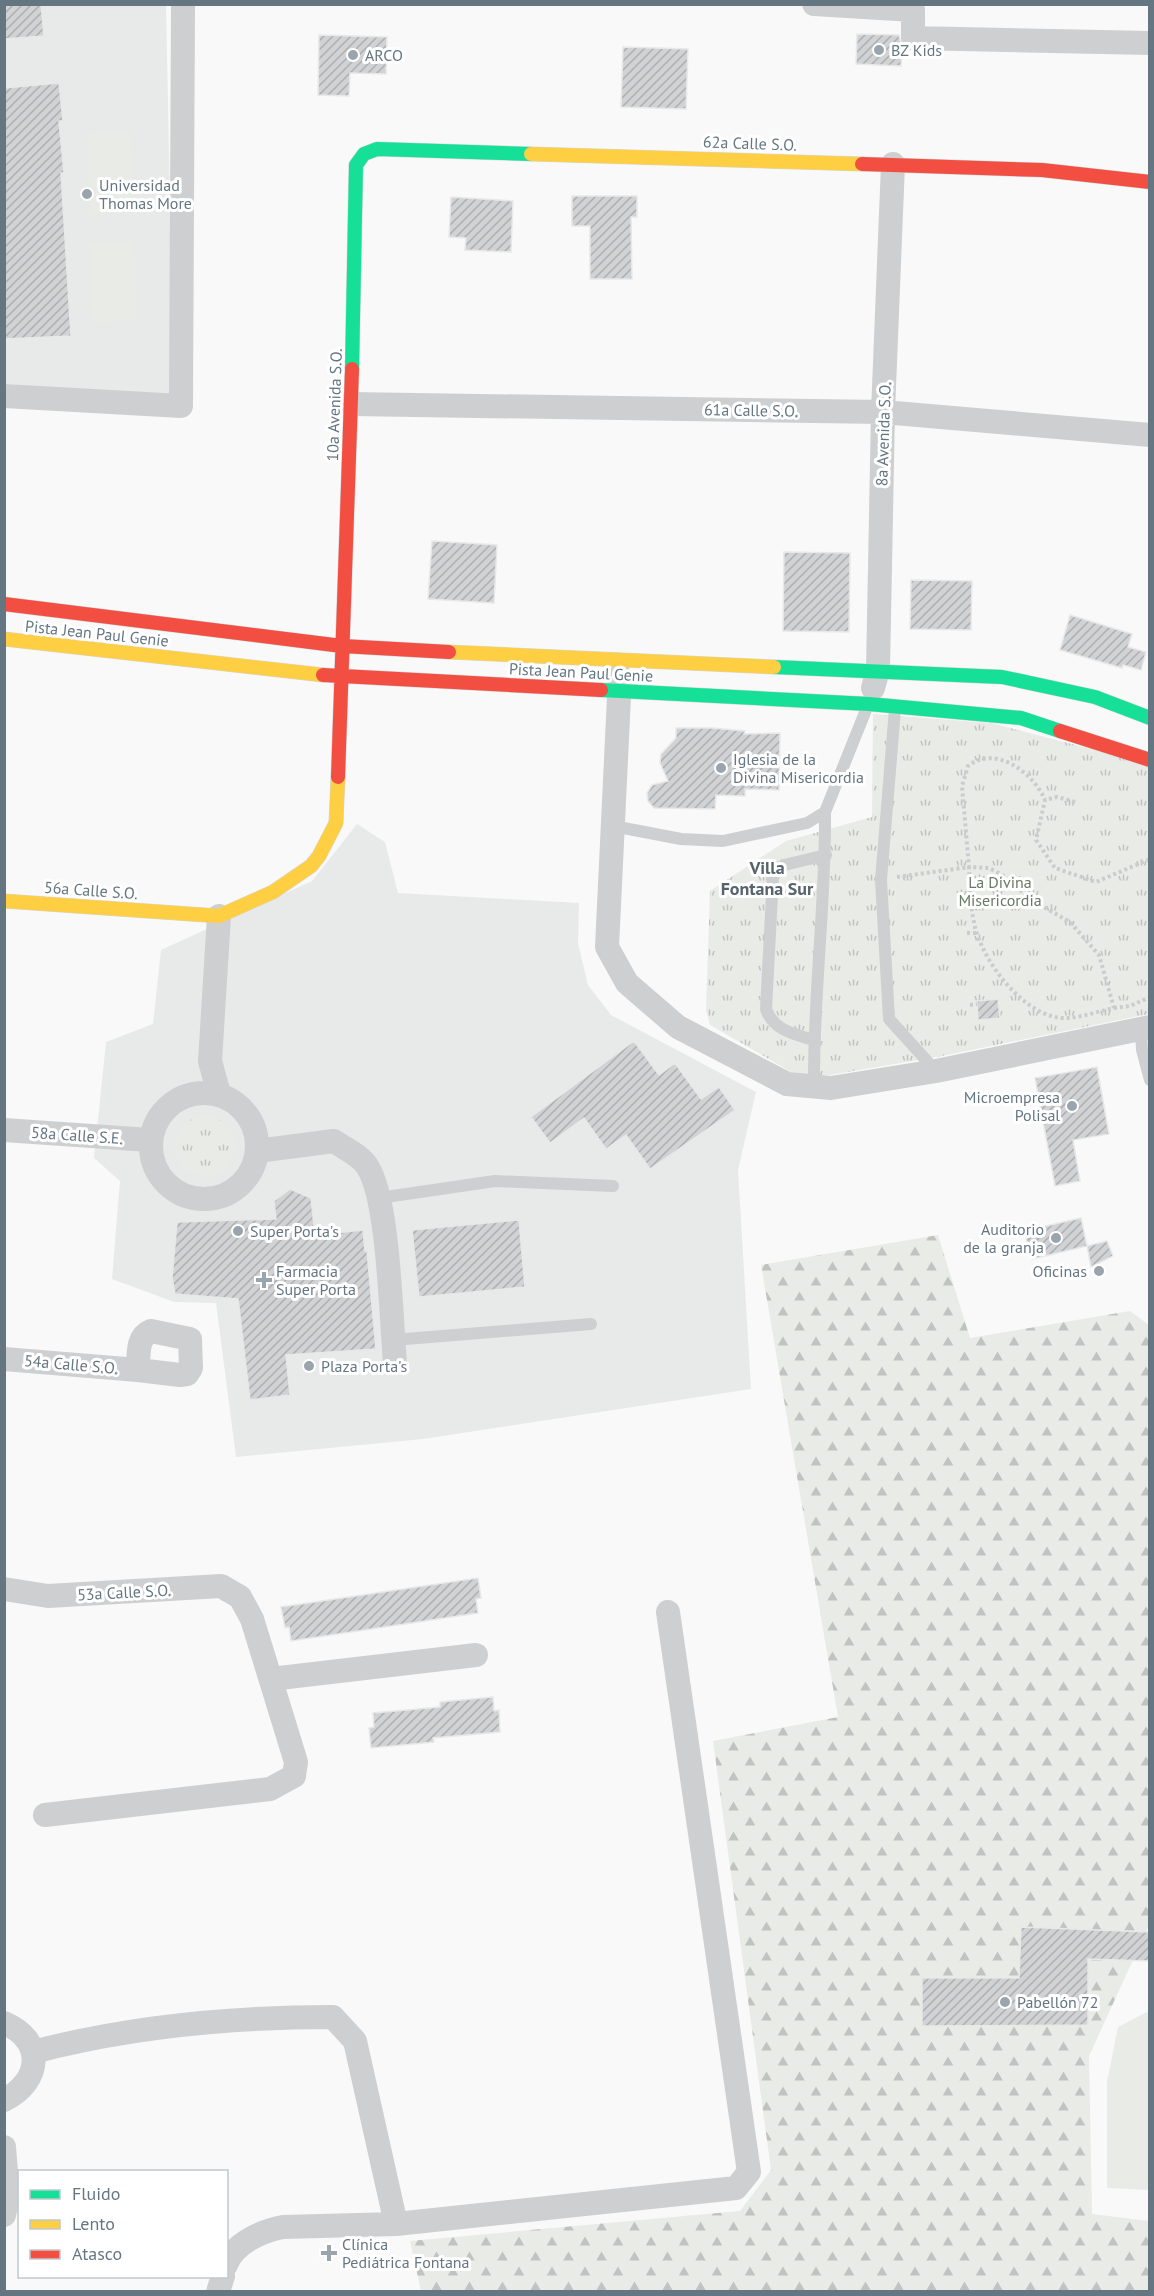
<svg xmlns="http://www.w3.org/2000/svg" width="1154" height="2296" font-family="'PT Sans',sans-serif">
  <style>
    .built { fill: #e8e9e9 }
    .grass { fill: #e8ebe6 }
    .forest { fill: url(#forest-firs) }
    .park { fill: url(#park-tufts) }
    .building { fill: url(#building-hatch); stroke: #e8e8e8; stroke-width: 1.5 }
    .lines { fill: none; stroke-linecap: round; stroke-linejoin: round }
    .fast-casing { stroke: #d5d6d7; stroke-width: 15 }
    .slow-casing { stroke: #d5d6d7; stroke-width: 15 }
    .jam-casing { stroke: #d5d6d7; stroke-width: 15 }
    .path { stroke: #cbcccd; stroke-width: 4; stroke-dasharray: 3 3; stroke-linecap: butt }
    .lane { stroke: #cecfd0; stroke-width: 12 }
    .street { stroke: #cecfd0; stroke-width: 24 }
    .fast { stroke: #16e098; stroke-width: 14 }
    .slow { stroke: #ffcf43; stroke-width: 14 }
    .jam { stroke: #f24e42; stroke-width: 14 }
    .poi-dot { fill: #99a4ac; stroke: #fff; stroke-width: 2 }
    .labels { text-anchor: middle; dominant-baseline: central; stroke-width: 6; stroke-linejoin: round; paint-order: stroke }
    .poi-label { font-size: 16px; fill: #657683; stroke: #fff; text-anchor: start }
    .street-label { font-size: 16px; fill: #657683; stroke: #fff }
    .park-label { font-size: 16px; fill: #687a64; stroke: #fff }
    .neighbourhood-label { font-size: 18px; font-weight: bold; fill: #57646e; stroke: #fff }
  </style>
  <defs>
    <pattern id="forest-firs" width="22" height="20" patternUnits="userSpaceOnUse" patternTransform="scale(1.5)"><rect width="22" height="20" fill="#e8ebe6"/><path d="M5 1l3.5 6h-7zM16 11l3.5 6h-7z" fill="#c0c3c0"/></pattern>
    <pattern id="park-tufts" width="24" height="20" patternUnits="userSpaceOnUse" patternTransform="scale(1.5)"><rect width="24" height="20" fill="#e8ebe6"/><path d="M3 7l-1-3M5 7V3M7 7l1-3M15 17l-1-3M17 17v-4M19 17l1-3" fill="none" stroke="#c0c3c0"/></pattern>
    <pattern id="building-hatch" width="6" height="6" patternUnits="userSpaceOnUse" patternTransform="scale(1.5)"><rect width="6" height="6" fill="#d0d2d3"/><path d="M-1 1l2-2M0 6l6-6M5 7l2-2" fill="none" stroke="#acafb1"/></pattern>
  </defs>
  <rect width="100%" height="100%" fill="#f9f9f9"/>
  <path class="built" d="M4,5H166L174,397L5,384Z
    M357,824L385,842L398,893L579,903L578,943L588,985L611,1015L756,1092L738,1170L751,1389L423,1439L236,1457L216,1303L174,1302L112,1279L120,1181L94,1158L106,1042L153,1024L161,950L312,881Z"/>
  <path class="grass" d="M130,132L134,212L90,214L86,134Z
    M134,241L138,320L93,323L89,243Z
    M1149,2011V2190L1107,2188V2082L1118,2027Z"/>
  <path class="forest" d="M938,1235L970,1338L1130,1311L1149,1325V1925L1089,2056L1092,2214L1149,2221V2291H421L410,2241L740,2211L771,2170L713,1741L838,1717L761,1265Z"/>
  <path class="park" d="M873,714L991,723L1149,764V1014L942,1056L830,1075L798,1076L710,1025L706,1010L710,891L786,841L872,817Z
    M175 1146a30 30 0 1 1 60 0a30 30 0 1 1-60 0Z"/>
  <path class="building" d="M4,4H41L44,36L4,39Z
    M857,34L899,35L902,47L901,66L856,64Z
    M319,35L387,37L386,74L350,73L349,96L318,95Z
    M623,47L688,49L686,109L621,107Z
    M59,83L63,121H59L64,173H61L71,336L4,339V88Z
    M572,196H637V217H631L632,279H590V226H572Z
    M451,197L513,201L511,252L465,250L466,238L449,237Z
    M432,541L497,545L494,603L428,599Z
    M784,552L850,553L849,632L783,631Z
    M911,580L972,581L971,630L910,629Z
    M1070,615L1132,634L1128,647L1146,652L1141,670L1123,665L1122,668L1060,650Z
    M676,728H712L745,731L744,734L780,733L779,790L745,789V796L716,795L715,809L654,808L648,801L647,793L652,785L668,781L660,763L661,754L676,738Z
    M998,999L1000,1018L978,1020L977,1001Z
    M634,1041L659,1075L675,1063L701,1099L719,1087L735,1110L650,1169L626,1135L606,1149L584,1118L550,1143L531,1117Z
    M1097,1067L1109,1134L1073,1140L1080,1181L1055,1186L1035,1078Z
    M290,1189L311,1198L315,1235L363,1230L365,1251H367L376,1349L286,1355L290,1395L250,1400L238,1299L175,1294L172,1278L177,1222L276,1219L274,1201Z
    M1081,1218L1087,1246L1032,1259L1024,1231Z
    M519,1220L525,1287L419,1297L412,1230Z
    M1107,1241L1113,1256L1091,1267L1087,1246Z
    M478,1578L481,1598L476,1599L478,1613L291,1641L289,1627L285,1628L281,1607Z
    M493,1697L494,1711L499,1710L500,1732L433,1738L434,1742L371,1748L369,1728L374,1727L373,1713L440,1707V1702Z
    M1021,1927L1149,1932V1961L1088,1959V2025L922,2026V1978H1019Z"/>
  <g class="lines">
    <g class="fast-casing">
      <path id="fast" d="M352,369L356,165L364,154L377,149L531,154
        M774,667L1002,677L1095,697L1150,718
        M601,690L869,704L1021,718L1060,731"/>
    </g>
    <g class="slow-casing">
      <path id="slow" d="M531,154L862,164
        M4,639L323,675
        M449,652L774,667
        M4,901L219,916L273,892L311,866L319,856L336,823L338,777"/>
    </g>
    <g class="jam-casing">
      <path id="jam" d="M862,164L1042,170L1150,182
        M4,604L342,646L449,652
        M323,675L601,690
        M1060,731L1150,760
        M338,777L352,369"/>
    </g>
    <path class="path" d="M1075,802L1057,797L1045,800L1036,840L1055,868L1096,882L1150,859
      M897,877L969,867C970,885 970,904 974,922C980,959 1026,1021 1068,1018C1083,1017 1099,1011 1114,1008L1099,955L1070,922L1032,900L1001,874L989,868L969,867L962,786L968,766C995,744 1034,773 1045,800
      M967,933H977
      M970,1005L977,1004
      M1114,1008L1130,1006L1150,997"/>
    <path class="lane" d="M895,709L881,880L889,1019L936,1071
      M613,826L681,839L723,841L807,823L825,812L868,705
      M1141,1030L1142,1050L1150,1080
      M813,1040C794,1034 773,1030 766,1009L773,876L784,865L826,855
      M814,1087C813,995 826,904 825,812
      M379,1198L495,1181L613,1186
      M393,1340L591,1324"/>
    <path class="street" d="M814,4L913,10V38L1150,43
      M4,396L181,406L183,4
      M351,404L883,412L1150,435
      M620,676L607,947L627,983L678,1027L787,1084L831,1088L936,1071L1150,1027
      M873,688L878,670L883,412L893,164
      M151 1146a53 53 0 1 1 106 0a53 53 0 1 1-106 0Z
      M219,1094L210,1061L219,916
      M4,1130L150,1140
      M257,1151L334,1141C344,1148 361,1156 367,1166C389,1198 391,1320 395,1363
      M151,1331L190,1339L191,1368L187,1374L180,1375L138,1370C139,1356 136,1337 151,1331Z
      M4,1359L138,1370
      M4,1589L48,1596L221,1586L240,1597L252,1619L296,1762L294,1776L270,1789L45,1815
      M271,1679L476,1655
      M4,2023C45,2040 42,2081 4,2100
      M33,2052C128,2027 235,2017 333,2017L355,2041L396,2224L736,2188L749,2172L668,1612
      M4,2147L8,2197L4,2215
      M226,2265C234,2243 262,2231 283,2227L396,2224
      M218,2292L223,2276"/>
    <use href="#fast" class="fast"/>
    <use href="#slow" class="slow"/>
    <use href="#jam" class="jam"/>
  </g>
  <g class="poi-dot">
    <circle cx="879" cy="50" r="6"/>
    <circle cx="353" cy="55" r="6"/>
    <circle cx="87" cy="194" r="6"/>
    <circle cx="721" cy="768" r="6"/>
    <circle cx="1072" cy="1106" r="6"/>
    <circle cx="238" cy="1231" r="6"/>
    <circle cx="1056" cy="1238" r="6"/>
    <circle cx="1099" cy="1271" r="6"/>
    <path d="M261 1271h6v6h6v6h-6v6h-6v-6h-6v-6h6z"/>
    <circle cx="309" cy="1366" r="6"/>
    <circle cx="1005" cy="2002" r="6"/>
    <path d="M326 2244h6v6h6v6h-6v6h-6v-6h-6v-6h6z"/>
  </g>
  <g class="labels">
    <g class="poi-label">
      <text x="891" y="50">BZ Kids</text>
      <text x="365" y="55">ARCO</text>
      <text x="99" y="185">Universidad<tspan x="99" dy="18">Thomas More</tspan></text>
      <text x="733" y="759">Iglesia de la<tspan x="733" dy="18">Divina Misericordia</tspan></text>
      <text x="1060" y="1097" text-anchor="end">Microempresa<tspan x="1060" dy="18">Polisal</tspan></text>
      <text x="1044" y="1229" text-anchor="end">Auditorio<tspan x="1044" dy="18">de la granja</tspan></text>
      <text x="250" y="1231">Super Porta's</text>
      <text x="276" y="1271">Farmacia<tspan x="276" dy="18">Super Porta</tspan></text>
      <text x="1087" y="1271" text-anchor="end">Oficinas</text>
      <text x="321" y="1366">Plaza Porta's</text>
      <text x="1017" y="2002">Pabellón 72</text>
      <text x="342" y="2244">Clínica<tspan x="342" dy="18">Pediátrica Fontana</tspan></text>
    </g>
    <g class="street-label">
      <text transform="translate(750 143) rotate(2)">62a Calle S.O.</text>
      <text transform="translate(334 405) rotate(-88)">10a Avenida S.O.</text>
      <text transform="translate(751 410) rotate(1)">61a Calle S.O.</text>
      <text transform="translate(883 434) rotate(-88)">8a Avenida S.O.</text>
      <text transform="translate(97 633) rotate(6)">Pista Jean Paul Genie</text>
      <text transform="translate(581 672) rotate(3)">Pista Jean Paul Genie</text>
      <text transform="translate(91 890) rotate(4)">56a Calle S.O.</text>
      <text transform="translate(77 1135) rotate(4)">58a Calle S.E.</text>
      <text transform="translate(71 1364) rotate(5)">54a Calle S.O.</text>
      <text transform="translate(124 1592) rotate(-3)">53a Calle S.O.</text>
    </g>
    <g class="park-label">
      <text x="1000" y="882">La Divina<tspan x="1000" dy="18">Misericordia</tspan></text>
    </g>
    <g class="neighbourhood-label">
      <text x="767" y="867">Villa<tspan x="767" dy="21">Fontana Sur</tspan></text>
    </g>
  </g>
  <rect width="1154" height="2296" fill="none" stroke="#657683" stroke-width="12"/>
  <rect x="18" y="2170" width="210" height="108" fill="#ffffff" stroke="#c1c8cd" stroke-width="1.5"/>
  <rect x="30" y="2190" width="30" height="9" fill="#16e098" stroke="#c1c8cd" stroke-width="1.5"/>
  <text x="72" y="2200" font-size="18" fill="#657683">Fluido</text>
  <rect x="30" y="2220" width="30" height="9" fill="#ffcf43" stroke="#c1c8cd" stroke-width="1.5"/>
  <text x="72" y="2230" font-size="18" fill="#657683">Lento</text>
  <rect x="30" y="2250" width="30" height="9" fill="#f24e42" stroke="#c1c8cd" stroke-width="1.5"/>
  <text x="72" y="2260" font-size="18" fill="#657683">Atasco</text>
</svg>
